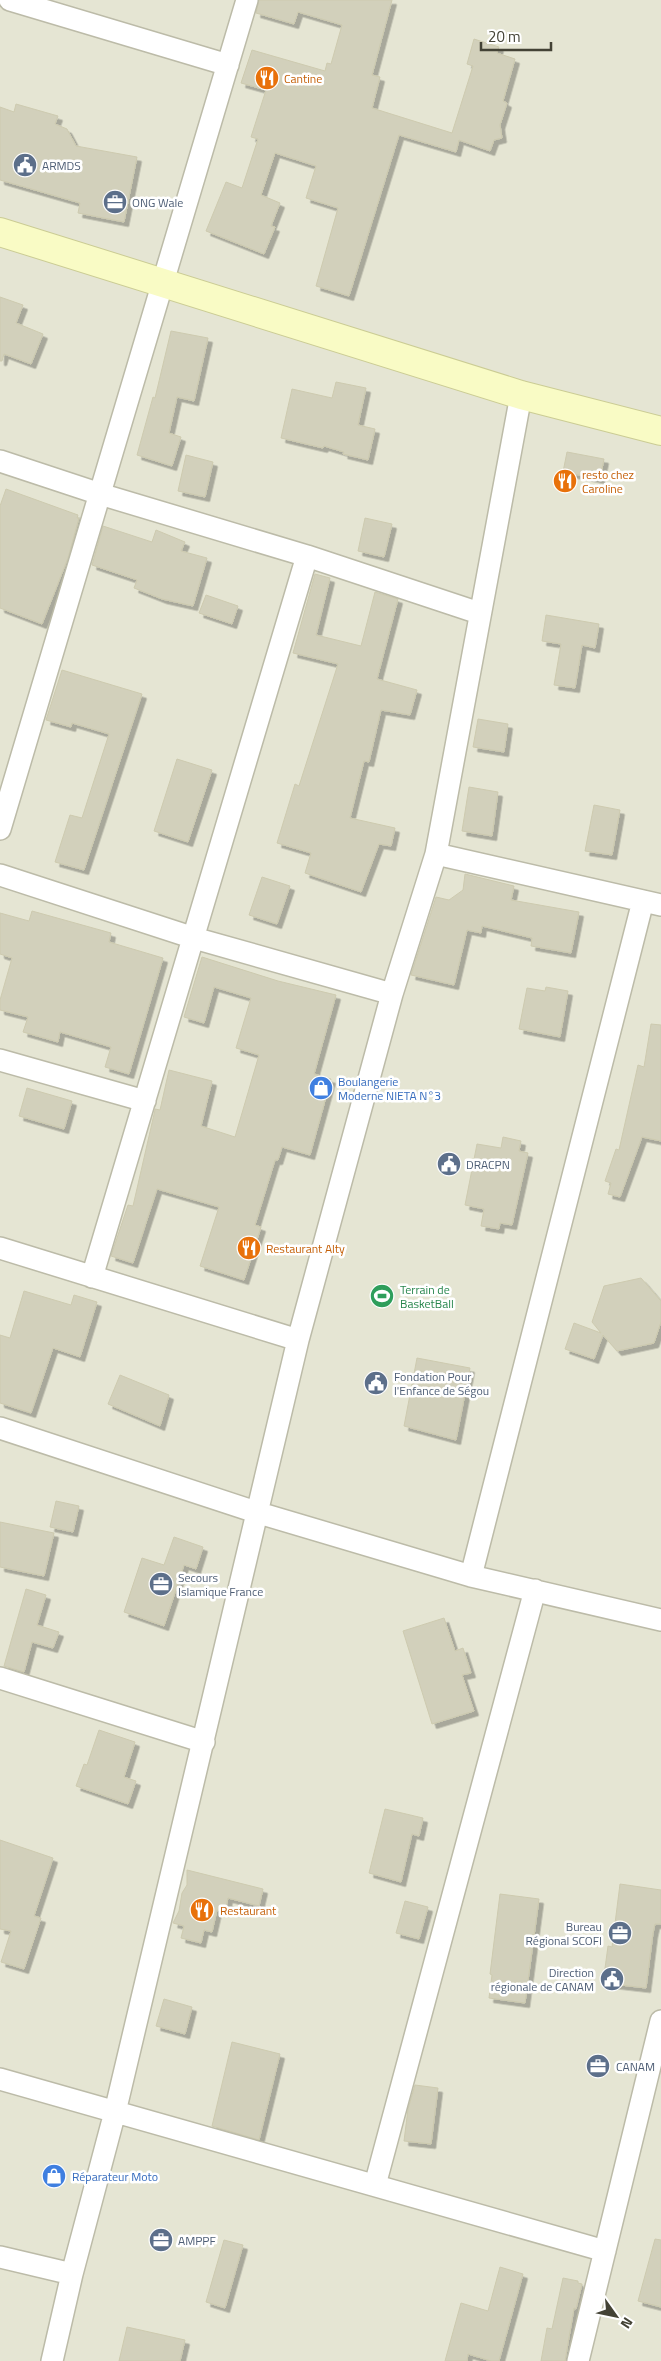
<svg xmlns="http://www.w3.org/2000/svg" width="661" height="2361" font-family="'Titillium Web',sans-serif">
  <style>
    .residential { fill: #e5e5d3 }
    .building { fill: #d2d0bb; stroke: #cdcaaf; filter: url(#shadow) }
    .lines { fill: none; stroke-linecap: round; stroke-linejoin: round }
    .street-casing { stroke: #bcbba8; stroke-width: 24 }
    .secondary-casing { stroke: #cbcc94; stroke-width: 30 }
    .street { stroke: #fff; stroke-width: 21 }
    .secondary { stroke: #f9fbc5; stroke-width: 28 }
    .labels { text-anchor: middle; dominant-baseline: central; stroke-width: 5; stroke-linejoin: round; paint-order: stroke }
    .food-label { font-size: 12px; fill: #c56008; stroke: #fff; text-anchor: start }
    .service-label { font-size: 12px; fill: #4e5e75; stroke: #fff; text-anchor: start }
    .shop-label { font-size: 12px; fill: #366cbe; stroke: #fff; text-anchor: start }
    .leisure-label { font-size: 12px; fill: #27864d; stroke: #fff; text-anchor: start }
  </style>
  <defs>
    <filter id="shadow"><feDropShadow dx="4.5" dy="4.5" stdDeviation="0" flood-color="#0004"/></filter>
  </defs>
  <rect width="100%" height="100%" fill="#f1f1e5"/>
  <path class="residential" d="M0,0H661V2361H0Z"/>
  <path class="building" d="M259,0H392L372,75L380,77L372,108L452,133L473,66L467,64L474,39L499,47L497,53L515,59L503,101L507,103L500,125L502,138L494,140L490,151L459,140L456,152L399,135L349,296L316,286L338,208L306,198L316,166L275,153L261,195L280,203L271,226L275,227L264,254L206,231L226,182L242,188L258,139L251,137L266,90L241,83L252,50L325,71L327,63L331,64L342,25L298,12L294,24L256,13Z
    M16,104L58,116L55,124L67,129L76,146L137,157L124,222L78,213L80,203L0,180V107L14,112Z
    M0,297L23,305L16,323L43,334L31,364L4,354L2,361H0Z
    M171,331L208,338L194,401L177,397L169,433L181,437L172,466L137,455L153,397L155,398Z
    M336,382L366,388L358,425L375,429L368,460L343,454L344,452L324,446L323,448L281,438L292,389L332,398Z
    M567,452L604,459L600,479L563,472Z
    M186,455L213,462L205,497L178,491Z
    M6,489L78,515L77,518H79L68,558L42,624L0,608V506Z
    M365,518L392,524L384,557L358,551Z
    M103,526L152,542L156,530L185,542L181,551L207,558L193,606L162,599L134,588L137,580L92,565Z
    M315,574L330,578L316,635L361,646L375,592L398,599L377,679L417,690L410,715L381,710L369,762L364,761L350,818L395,828L391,846L379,844L361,892L305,873L311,853L277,843L295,784L299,786L338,664L293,653Z
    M206,595L238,606L232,624L199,613Z
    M546,615L599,624L595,648L582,645L575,688L554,685L561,644L542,641Z
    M62,670L142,694L84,870L55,862L70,815L82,818L109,734L72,723L71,727L46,720Z
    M478,719L508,724L504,752L473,747Z
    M177,759L212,770L188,842L154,831Z
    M469,787L498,792L492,836L462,831Z
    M594,805L620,810L612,855L585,851Z
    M465,874L514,886L511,900L579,912L571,953L531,946L532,938L482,926L481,933L467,930L454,985L411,975L436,897L449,900L463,890Z
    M262,877L290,886L277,924L249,915Z
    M32,911L111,933L109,942L163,958L129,1074L105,1067L111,1047L60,1032L58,1042L23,1032L28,1017L0,1010V1000L12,958L0,954V913L29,921Z
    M202,957L278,981L336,995L314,1074L331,1079L310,1155L282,1147L278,1160H275L255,1225L261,1227L244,1280L200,1266L219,1207L157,1189L133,1263L111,1256L128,1205L133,1206L155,1110V1109L160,1110L169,1070L212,1081L201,1126L235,1137L259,1055L236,1048L251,998L214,987L204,1023L184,1017Z
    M546,987L568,991L560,1037L519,1029L527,988L545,991Z
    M651,1024L661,1025V1141L642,1137L620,1197L608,1194L611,1183L605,1181L616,1149L619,1150L638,1065L644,1067Z
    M27,1088L72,1101L64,1129L19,1116Z
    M503,1137L521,1141L519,1151L528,1153L512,1225L500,1223L499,1229L481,1226L484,1209L465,1205L477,1144L501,1148Z
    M641,1278L661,1301V1322L654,1343L617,1351L603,1335L594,1359L565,1349L574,1323L601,1333L592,1322L604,1286Z
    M24,1291L71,1305L74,1295L97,1302L80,1357L53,1348L31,1413L0,1403V1335L10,1338Z
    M417,1358L470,1368L456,1440L404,1426Z
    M120,1375L169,1395L160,1426L108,1404Z
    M56,1501L79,1506L73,1532L50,1527Z
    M0,1522L54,1533L44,1576L0,1567Z
    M174,1537L203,1547L196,1569L184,1565L164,1626L124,1612L142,1558L164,1565Z
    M26,1589L46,1595L37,1625L59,1632L53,1648L32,1642L24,1672L4,1666Z
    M444,1618L455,1651L463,1648L471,1673L462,1675L474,1711L432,1724L403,1631Z
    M99,1730L135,1742L124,1777L136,1781L128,1804L76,1786L84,1764L87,1765Z
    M385,1809L423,1818L419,1836L412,1834L401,1882L369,1873Z
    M0,1840L53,1858L34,1916L41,1918L24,1969L1,1962L11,1931L0,1929Z
    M187,1870L263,1889L259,1906L228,1898L225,1912L217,1910L212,1932L204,1930L201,1943L181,1938L184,1926L173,1923L179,1911L182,1893L187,1885Z
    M620,1884L661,1890V1924H655L653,1933L646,1988L603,1983L608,1946L612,1947Z
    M500,1894L539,1899L525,2003L489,1998L492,1975L490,1974Z
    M405,1901L428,1907L419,1939L396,1933Z
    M164,1999L192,2007L185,2034L156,2026Z
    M232,2042L280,2054L259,2140L212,2126Z
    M415,2085L438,2088L431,2144L404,2141L408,2109Z
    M655,2239L661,2240V2307L638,2301Z
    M224,2240L243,2245L225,2308L206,2302Z
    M500,2267L523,2274L499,2361H491L468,2354L467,2361H445L461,2303L488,2311Z
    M563,2278L578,2281V2283L582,2284L576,2309L574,2308L565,2361H541L547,2328L552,2329Z
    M127,2327L185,2340L180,2361H119Z"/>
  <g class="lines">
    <g class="street-casing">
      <path id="street" d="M10,0L228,65
        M0,461L100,494L307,556L479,613
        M0,829L247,0
        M436,854L661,905
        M0,875L194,938L392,994
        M0,1060L145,1101
        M0,1248L298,1340
        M92,1277L307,556
        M0,1428L259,1513L471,1576L661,1620
        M471,1576L643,901
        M0,1678L204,1742
        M0,2079L605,2251
        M375,2185L535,1590
        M0,2257L72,2274
        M52,2361L72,2274L115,2112L298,1340L392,994L436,854L521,395
        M578,2361L661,2021"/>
    </g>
    <g class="secondary-casing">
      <path id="secondary" d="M0,232L521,395L661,431"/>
    </g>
    <use href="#street" class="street"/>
    <use href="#secondary" class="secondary"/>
  </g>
  <defs>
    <g id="restaurant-disc" transform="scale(1.25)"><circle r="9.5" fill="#e8710a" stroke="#fff"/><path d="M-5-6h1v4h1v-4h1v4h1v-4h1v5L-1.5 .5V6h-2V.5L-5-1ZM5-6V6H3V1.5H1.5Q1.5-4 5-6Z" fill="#fff"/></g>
    <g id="civic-disc" transform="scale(1.25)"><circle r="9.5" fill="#5c6f8a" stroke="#fff"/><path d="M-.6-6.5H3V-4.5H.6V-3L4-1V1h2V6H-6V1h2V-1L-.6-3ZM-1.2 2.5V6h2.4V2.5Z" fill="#fff"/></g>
    <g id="office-disc" transform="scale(1.25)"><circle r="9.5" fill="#5c6f8a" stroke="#fff"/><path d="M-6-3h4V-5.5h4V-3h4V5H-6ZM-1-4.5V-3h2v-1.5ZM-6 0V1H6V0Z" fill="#fff"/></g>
    <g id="shop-disc" transform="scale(1.25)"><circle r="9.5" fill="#3f7fe0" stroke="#fff"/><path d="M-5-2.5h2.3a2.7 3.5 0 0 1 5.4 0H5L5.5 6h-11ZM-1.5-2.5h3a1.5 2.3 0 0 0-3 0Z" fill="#fff"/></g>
    <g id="stadium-disc" transform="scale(1.25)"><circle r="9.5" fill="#2e9e5b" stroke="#fff"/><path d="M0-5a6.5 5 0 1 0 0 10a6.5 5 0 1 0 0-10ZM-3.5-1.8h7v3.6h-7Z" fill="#fff"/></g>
  </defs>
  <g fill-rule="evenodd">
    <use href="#restaurant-disc" x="267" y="78"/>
    <use href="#civic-disc" x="25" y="165"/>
    <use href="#office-disc" x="115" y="202"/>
    <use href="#restaurant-disc" x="565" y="481"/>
    <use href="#shop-disc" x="321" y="1088"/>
    <use href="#civic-disc" x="449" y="1164"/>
    <use href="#restaurant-disc" x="249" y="1248"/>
    <use href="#stadium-disc" x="382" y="1296"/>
    <use href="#civic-disc" x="376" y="1383"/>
    <use href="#office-disc" x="161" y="1584"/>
    <use href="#restaurant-disc" x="202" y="1910"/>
    <use href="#office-disc" x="620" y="1933"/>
    <use href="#civic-disc" x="612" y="1979"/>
    <use href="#office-disc" x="598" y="2066"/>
    <use href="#shop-disc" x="54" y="2176"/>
    <use href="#office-disc" x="161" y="2240"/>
  </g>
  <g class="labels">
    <g class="food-label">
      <text x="284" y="78">Cantine</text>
      <text x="582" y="474">resto chez<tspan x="582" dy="14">Caroline</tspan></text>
      <text x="266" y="1248">Restaurant Alty</text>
      <text x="220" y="1910">Restaurant</text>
    </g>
    <g class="service-label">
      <text x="42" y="165">ARMDS</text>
      <text x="132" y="202">ONG Wale</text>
      <text x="466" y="1164">DRACPN</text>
      <text x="394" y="1376">Fondation Pour<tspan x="394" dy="14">l'Enfance de Ségou</tspan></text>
      <text x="178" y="1577">Secours<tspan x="178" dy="14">Islamique France</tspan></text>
      <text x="602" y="1926" text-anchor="end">Bureau<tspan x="602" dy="14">Régional SCOFI</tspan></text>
      <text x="594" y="1972" text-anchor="end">Direction<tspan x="594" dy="14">régionale de CANAM</tspan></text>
      <text x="616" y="2066">CANAM</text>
      <text x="178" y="2240">AMPPF</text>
    </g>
    <g class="shop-label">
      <text x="338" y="1081">Boulangerie<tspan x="338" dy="14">Moderne NIETA N°3</tspan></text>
      <text x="72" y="2176">Réparateur Moto</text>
    </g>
    <g class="leisure-label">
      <text x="400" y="1289">Terrain de<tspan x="400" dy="14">BasketBall</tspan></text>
    </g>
  </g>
  <g transform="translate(616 2316) rotate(123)" stroke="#ffffff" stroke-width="4" paint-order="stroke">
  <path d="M0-4L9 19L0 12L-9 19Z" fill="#434235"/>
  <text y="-8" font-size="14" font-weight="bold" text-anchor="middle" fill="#434235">N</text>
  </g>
  <path d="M481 42v8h70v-8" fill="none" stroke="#434235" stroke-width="2.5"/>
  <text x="488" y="42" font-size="15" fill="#434235" stroke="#ffffff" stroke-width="4" paint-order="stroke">20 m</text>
</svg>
